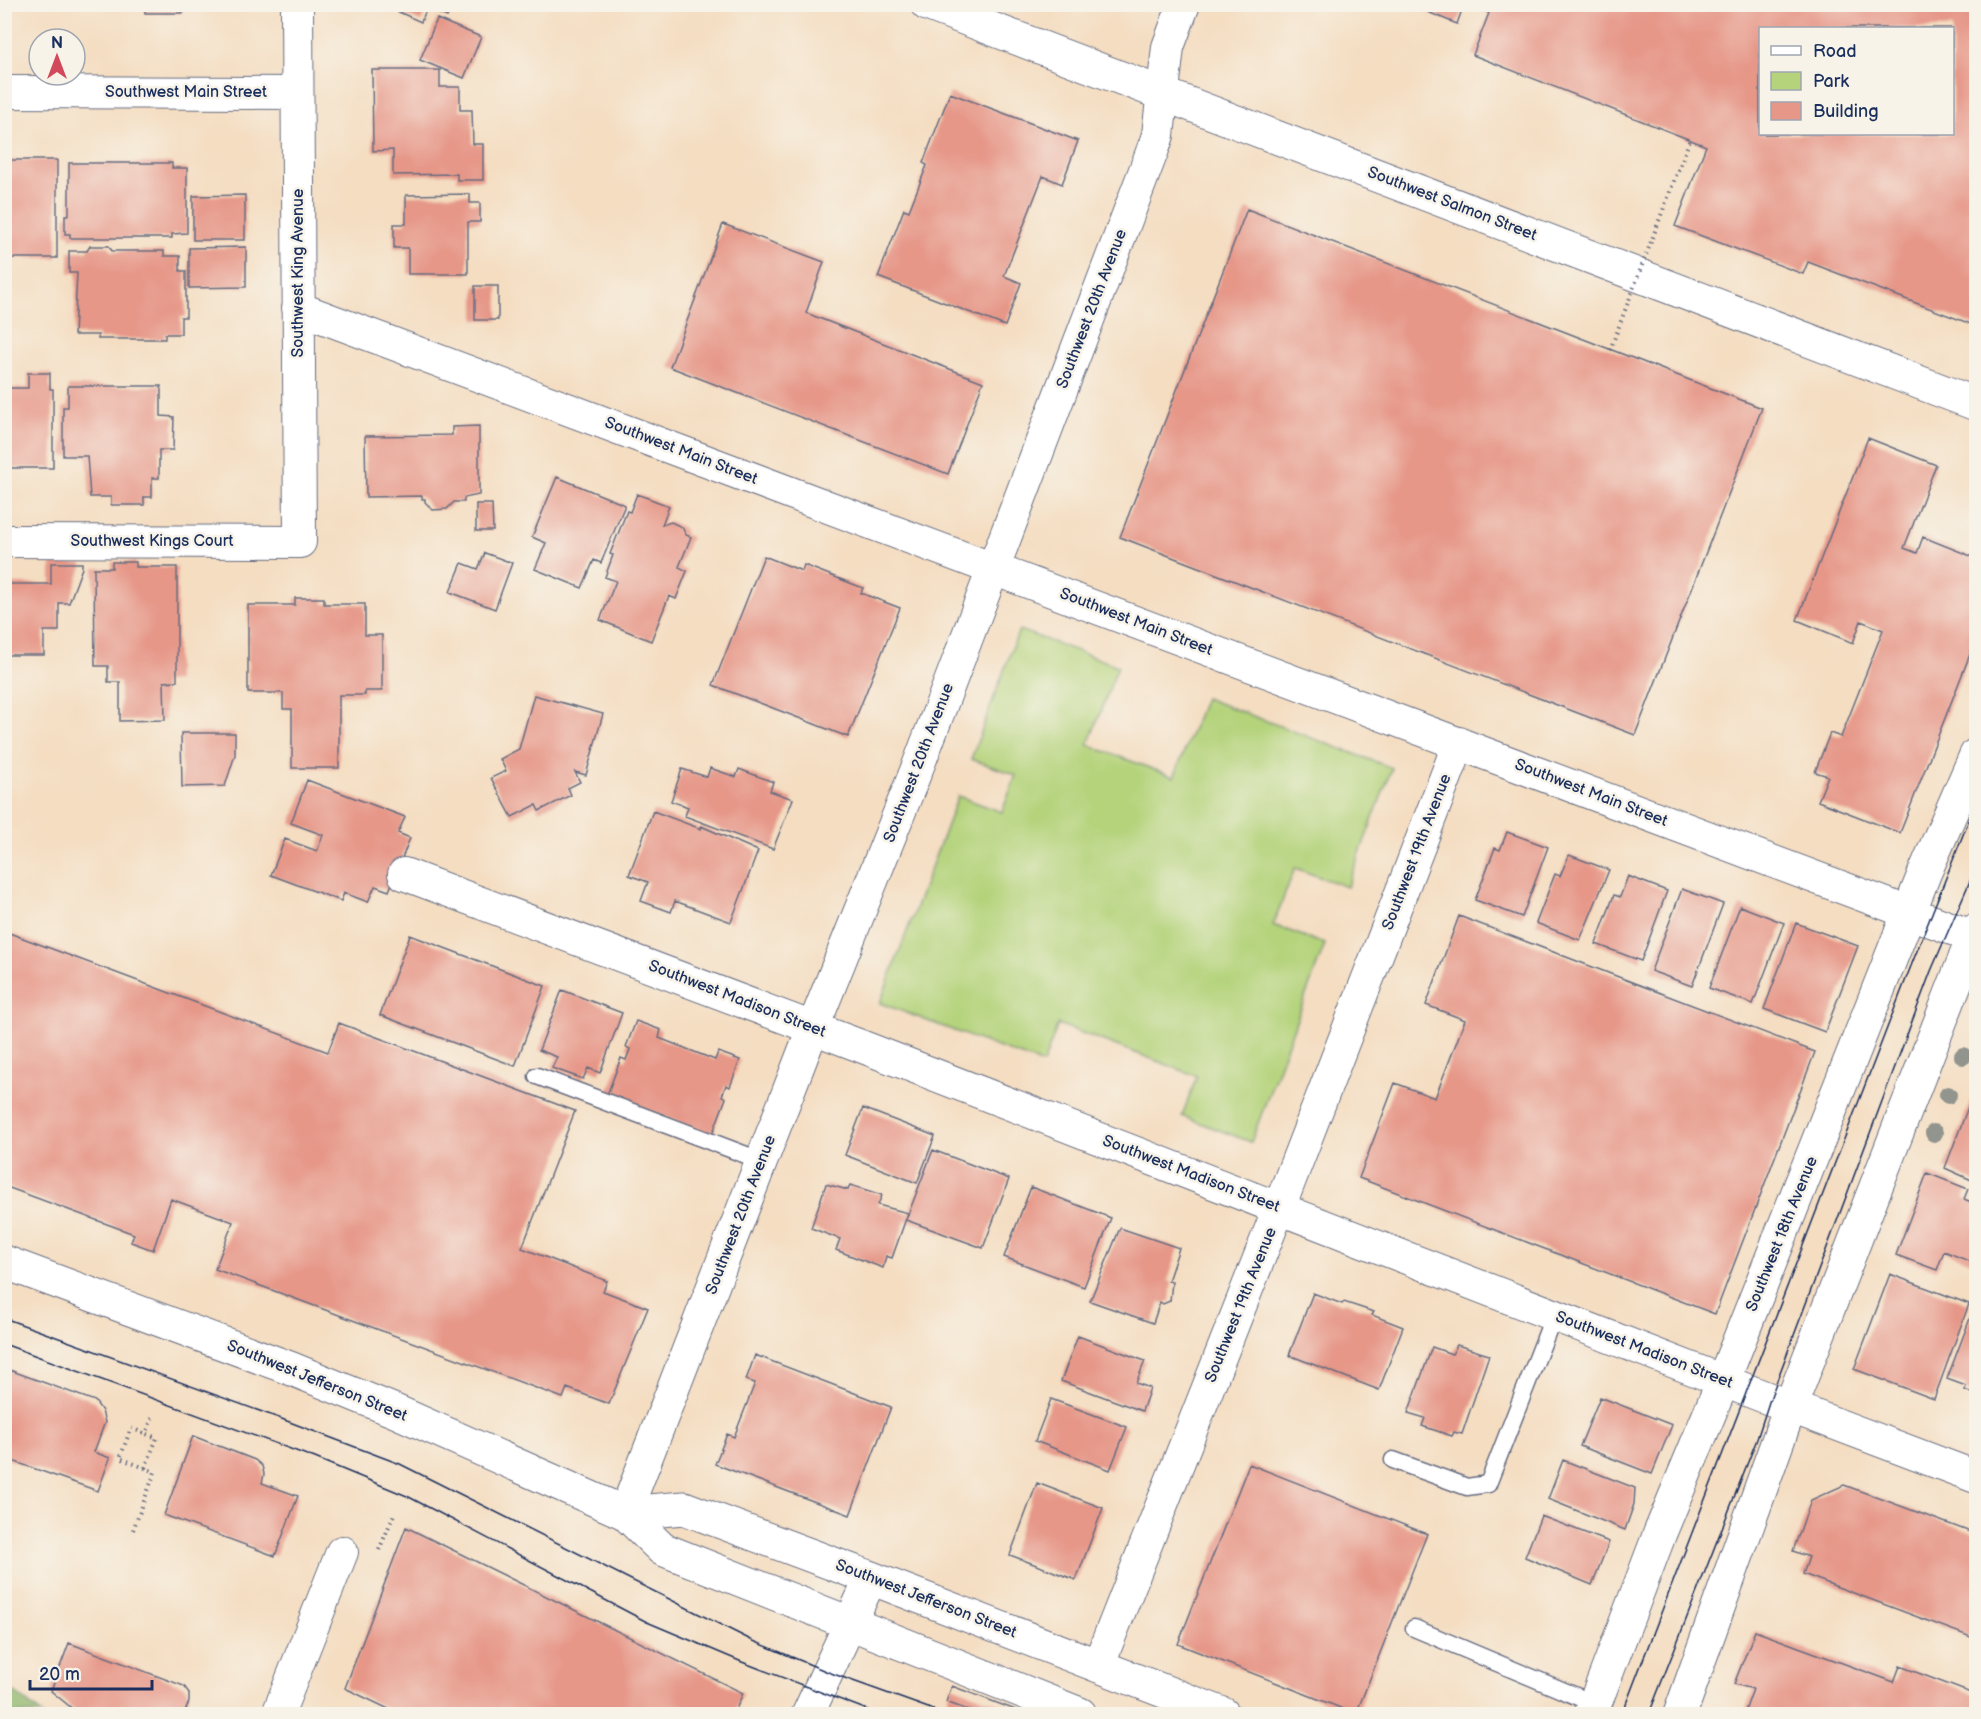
<svg xmlns="http://www.w3.org/2000/svg" width="1981" height="1719" font-family="'Balsamiq Sans',sans-serif">
  <style>
    .green { fill: #b4d37a; stroke: #68816c; stroke-width: 1.5 }
    .forest { fill: #8fb56a; stroke: #557264; stroke-width: 1.5 }
    .building { fill: #e69788; fill-rule: evenodd }
    .lines { fill: none; stroke-linecap: round; stroke-linejoin: round }
    .service-casing { stroke: #676c81; stroke-width: 19 }
    .minor-casing { stroke: #676c81; stroke-width: 34 }
    .tertiary-casing { stroke: #676c81; stroke-width: 35 }
    .secondary-casing { stroke: #676c81; stroke-width: 35 }
    .path { stroke: #676c81; stroke-width: 4; stroke-dasharray: 1.5 4.5; stroke-linecap: butt }
    .service { stroke: #fff; stroke-width: 16 }
    .minor { stroke: #fff; stroke-width: 32 }
    .tertiary { stroke: #fff; stroke-width: 33 }
    .secondary { stroke: #fff; stroke-width: 33 }
    .tram { stroke: #1b2f5e; stroke-width: 1.5 }
    .path-bridge { stroke: #676c81; stroke-width: 4; stroke-dasharray: 1.5 4.5; stroke-linecap: butt }
    .tree { fill: #92948e }
    .labels { text-anchor: middle; dominant-baseline: central; stroke-width: 5; stroke-linejoin: round; paint-order: stroke }
    .street-label { font-size: 16px; fill: #1b2f5e; stroke: #f7f3e8 }
  </style>
  <rect width="100%" height="100%" fill="#f7f3e8"/>
  <filter id="ink" filterUnits="userSpaceOnUse"><feTurbulence type="fractalNoise" baseFrequency=".0167" numOctaves="2"/><feDisplacementMap in="SourceGraphic" scale="12" xChannelSelector="R" yChannelSelector="G"/><feConvolveMatrix kernelMatrix="1 2 1 2 8 2 1 2 1" color-interpolation-filters="sRGB"/></filter>
  <filter id="wash" filterUnits="userSpaceOnUse"><feTurbulence type="fractalNoise" baseFrequency=".008" numOctaves="4" result="noise"/><feDisplacementMap in="SourceGraphic" scale="24" xChannelSelector="R" yChannelSelector="G"/><feGaussianBlur stdDeviation="1.35" result="paint"/><feColorMatrix in="noise" values="0 0 0 0 0 0 0 0 0 0 0 0 0 0 0 0 0 1.4 0 .05"/><feComposite in="paint" operator="in"/></filter>
  <g filter="url(#wash)">
    <rect width="100%" height="100%" fill="#f4ddc1"/>
    <path class="green" d="M1019,630L1118,666L1088,745L1174,777L1205,698L1392,768L1347,887L1295,868L1273,925L1325,944L1251,1142L1182,1116L1197,1076L1058,1024L1043,1064L880,1003L958,796L1002,812L1016,775L971,759Z"/>
    <path class="forest" d="M4,1685H5L42,1714H5Z"/>
    <g id="blocks">
      <path class="building" d="M122,4H183V13H145V8L122,9Z
        M381,4H453L447,17L427,8L421,22Z
        M1408,4H1464L1457,24Z
        M1468,4H1976V326L1808,262L1803,274L1675,226L1706,146L1473,55L1489,13ZM1760,28H1952V134H1760Z
        M437,19L481,37L464,78L420,60Z
        M372,70H440V87H460V110H472L473,144H483V180H457V174L393,175V150L373,151Z
        M950,93L1078,141L1062,184L1043,176L1004,276L1021,283L1005,326L878,277L904,209L909,211L927,165L923,163Z
        M4,160H57V258H4Z
        M69,163H172V168H187V233L172,234V238H70V234H65V215H69Z
        M470,194V203H480V222H468V274H408V248H394V224H406V195Z
        M245,195V240H193V196Z
        M1247,209L1762,408L1635,735L1120,537Z
        M723,224L824,262L806,313L983,382L948,474L670,367Z
        M90,246H109L112,251H164V256H180V271H186V317H181V334H165V339H98V335H74L77,273H69V251H87Z
        M246,247V287L189,288V248Z
        M475,286H498V320H475Z
        M28,373H50V389H53V468H4V388H28Z
        M68,386H161V416L174,417L173,450H159V478H152V497H144V505H111V497H90L87,456H63V407H68Z
        M479,426V495L464,498V502H454L447,509L433,510L425,502V499H422V496L366,497L365,436L452,435V427Z
        M1868,438L1936,465L1904,548L1917,553L1923,537L1976,558V639L1900,833L1818,801L1828,776L1815,772L1830,733L1841,737L1883,630L1861,621L1853,643L1797,620Z
        M557,477L625,505L601,563L594,560L582,588L535,569L546,543L532,537Z
        M637,494L669,506L662,525L671,522L682,527L686,535L691,537L679,567L687,571L676,599L669,596L651,641L600,620L616,581L605,577L613,555L610,554L627,511L630,512Z
        M476,504H492L493,531H476Z
        M485,553L512,563L495,609L450,592L462,563L478,569Z
        M764,556L802,571L804,565L863,588L861,593L900,608L848,737L713,685Z
        M112,562H136V567H177V681L164,682L165,720L120,721V682H108V666H95L94,568H112Z
        M51,563H82V568L69,603H59V631H44V655H4V584H51Z
        M295,598H324V604H365V635H382V691H365V695H339V768H292V709H283V693H248V605H295Z
        M534,695L603,714L586,775L575,772L580,782L568,788L571,795L539,811L536,805L512,817L491,778L506,771L500,759L519,749Z
        M181,733H235V755L225,786L182,787Z
        M710,768L736,777L739,769L773,782L770,791L793,799L773,849L685,816L688,807L671,801L682,769L707,777Z
        M307,780L405,817L398,833L410,838L389,891L375,886L368,902L344,893L341,901L271,875L285,839L317,851L323,835L291,823Z
        M653,811L701,829V826L758,851L731,922L675,901L671,912L641,901L648,882L629,875Z
        M1507,832L1548,847L1522,917L1475,900L1495,848L1500,850Z
        M1569,855L1609,870L1580,940L1536,923L1555,874L1560,876Z
        M1628,876L1667,891L1641,961L1596,944L1614,895L1620,897Z
        M1682,889L1723,904L1692,986L1651,971Z
        M1740,906L1784,923L1753,1004L1709,988Z
        M1459,916L1815,1052L1715,1314L1359,1178L1395,1083L1435,1098L1465,1020L1426,1005Z
        M1796,923L1858,946L1825,1032L1764,1009Z
        M4,931L328,1052L339,1023L575,1111L522,1248L607,1281L603,1291L648,1308L609,1404L567,1388L563,1398L215,1269L233,1222L171,1199L153,1250L131,1242L134,1234L4,1186Z
        M410,935L545,986L515,1066L380,1015Z
        M562,990L622,1013L600,1073L588,1068L583,1079L552,1068L557,1057L539,1050Z
        M636,1021L661,1030L659,1038L715,1060L718,1052L740,1060L730,1087L726,1085L722,1096L726,1098L712,1135L607,1095L621,1058L626,1060L630,1049L626,1047Z
        M1976,1086V1182L1945,1168Z
        M863,1108L935,1136L917,1183L845,1155Z
        M933,1150L1009,1179L983,1248L906,1220Z
        M1927,1173L1968,1189L1964,1199L1976,1204V1264L1944,1251L1937,1270L1896,1255Z
        M826,1184L848,1190L850,1185L882,1195L878,1205L908,1213L892,1258L886,1256L883,1268L836,1250L840,1239L811,1228Z
        M1031,1187L1111,1218L1084,1287L1004,1257Z
        M1120,1228L1179,1248L1168,1281L1172,1282L1170,1301L1163,1304L1160,1302L1153,1323L1090,1301Z
        M1890,1274L1969,1304L1934,1399L1854,1369Z
        M1313,1293L1342,1304L1344,1302L1374,1312L1372,1315L1403,1327L1379,1390L1289,1355Z
        M1972,1313L1976,1315V1395L1965,1390L1966,1386L1947,1379Z
        M1078,1336L1145,1361L1136,1383L1150,1388L1142,1411L1061,1381Z
        M1457,1345L1489,1355L1462,1434L1454,1432L1452,1436L1422,1426L1425,1418L1408,1413L1432,1347L1452,1354Z
        M755,1355L891,1407L850,1515L715,1464L727,1434L734,1437L755,1383L746,1380Z
        M4,1368L95,1401L102,1411L105,1422L94,1452L110,1458L98,1491L4,1458Z
        M1600,1397L1672,1425L1652,1474L1580,1446Z
        M1051,1399L1127,1427L1110,1470L1035,1441Z
        M193,1436L255,1460L262,1466L264,1474L262,1483L298,1496L275,1556L164,1515Z
        M1563,1460L1635,1488L1634,1504L1625,1530L1548,1499Z
        M1249,1464L1427,1534L1356,1714L1178,1644Z
        M1037,1483L1103,1508L1076,1580L1010,1555Z
        M1844,1485L1976,1534V1639L1803,1574L1809,1557L1793,1551L1811,1500Z
        M1541,1516L1609,1542L1592,1585L1525,1557Z
        M406,1527L743,1693L734,1714H399L345,1688Z
        M1755,1631L1894,1682L1900,1666L1976,1695V1714H1744L1753,1689L1734,1684Z
        M69,1643L184,1686L189,1693V1702L184,1714H79L51,1691Z
        M952,1686L1021,1712V1714H979L946,1702Z"/>
    </g>
  </g>
  <g filter="url(#ink)">
    <use href="#blocks" fill-opacity="0" stroke="#676c81" stroke-width="1.5"/>
    <g class="lines">
      <g class="service-casing">
        <path id="service" d="M537,1076L762,1161
          M1393,1460L1467,1487L1488,1484L1554,1315
          M1414,1628L1595,1704"/>
      </g>
      <g class="minor-casing">
        <path id="minor" d="M4,92L296,93
          M298,308L1974,937
          M4,541L300,542L297,4
          M404,874L858,1045L1770,1399L1976,1477
          M625,1513L813,1028L920,761L1155,144L1158,135L1168,47L1184,4
          M1098,1666L1279,1208L1459,743
          M278,1714L342,1552
          M808,1714L871,1578"/>
      </g>
      <g class="tertiary-casing">
        <path id="tertiary" d="M927,4L1976,404
          M1591,1714L1660,1533L1723,1381L1925,872L1976,755
          M1680,1714L1790,1407L1976,930"/>
      </g>
      <g class="secondary-casing">
        <path id="secondary" d="M4,1262L292,1369L395,1411L625,1513L662,1549L1080,1714
          M625,1513L684,1508L871,1578L1223,1714"/>
      </g>
      <path class="path" d="M145,1468L157,1438L146,1434L152,1418
        M133,1530L155,1472L120,1458L131,1428L146,1434
        M379,1550L395,1512"/>
      <use href="#service" class="service"/>
      <use href="#minor" class="minor"/>
      <use href="#tertiary" class="tertiary"/>
      <use href="#secondary" class="secondary"/>
      <path class="tram" d="M4,1318L279,1418L400,1464L751,1640L828,1672L945,1714
        M4,1344L315,1458L407,1496L647,1622L742,1662L878,1714
        M1622,1714L1911,966L1976,802
        M1649,1714L1757,1439L1770,1399L1931,971L1976,867"/>
      <path class="path-bridge" d="M1610,350L1690,139"/>
    </g>
    <g class="tree">
      <circle cx="1963" cy="1056" r="9"/>
      <circle cx="1948" cy="1095" r="9"/>
      <circle cx="1934" cy="1133" r="9"/>
    </g>
  </g>
  <g class="labels">
    <g class="street-label">
      <text x="186" y="92">Southwest Main Street</text>
      <text transform="translate(1452 204) rotate(21)">Southwest Salmon Street</text>
      <text transform="translate(298 273) rotate(-90)">Southwest King Avenue</text>
      <text transform="translate(1092 309) rotate(-69)">Southwest 20th Avenue</text>
      <text transform="translate(681 451) rotate(21)">Southwest Main Street</text>
      <text x="152" y="541">Southwest Kings Court</text>
      <text transform="translate(1136 622) rotate(21)">Southwest Main Street</text>
      <text transform="translate(919 763) rotate(-69)">Southwest 20th Avenue</text>
      <text transform="translate(1591 793) rotate(21)">Southwest Main Street</text>
      <text transform="translate(1417 852) rotate(-69)">Southwest 19th Avenue</text>
      <text transform="translate(737 999) rotate(21)">Southwest Madison Street</text>
      <text transform="translate(1191 1174) rotate(21)">Southwest Madison Street</text>
      <text transform="translate(741 1215) rotate(-69)">Southwest 20th Avenue</text>
      <text transform="translate(1782 1234) rotate(-68)">Southwest 18th Avenue</text>
      <text transform="translate(1241 1305) rotate(-68)">Southwest 19th Avenue</text>
      <text transform="translate(1644 1350) rotate(21)">Southwest Madison Street</text>
      <text transform="translate(317 1381) rotate(22)">Southwest Jefferson Street</text>
      <text transform="translate(926 1599) rotate(21)">Southwest Jefferson Street</text>
    </g>
  </g>
  <rect width="1981" height="1719" fill="none" stroke="#f7f3e8" stroke-width="24"/>
  <rect x="1759" y="27" width="195" height="108" fill="#f7f3e8" stroke="#9fa5b1" stroke-width="1.5"/>
  <rect x="1771" y="46" width="30" height="9" fill="#ffffff" stroke="#9fa5b1" stroke-width="1.5"/>
  <text x="1813" y="57" font-size="18" fill="#1b2f5e">Road</text>
  <rect x="1771" y="72" width="30" height="18" fill="#b4d37a" stroke="#9fa5b1" stroke-width="1.5"/>
  <text x="1813" y="87" font-size="18" fill="#1b2f5e">Park</text>
  <rect x="1771" y="102" width="30" height="18" fill="#e69788" stroke="#9fa5b1" stroke-width="1.5"/>
  <text x="1813" y="117" font-size="18" fill="#1b2f5e">Building</text>
  <g transform="translate(57 57)"><circle r="28" fill="#f7f3e8" stroke="#9fa5b1" stroke-width="1.5"/>
  <path d="M0-4.5L10 22L0 15L-10 22Z" fill="#d1495b"/>
  <text y="-9" font-size="16" font-weight="bold" text-anchor="middle" fill="#1b2f5e">N</text>
  </g>
  <path d="M30 1680v9h122v-9" fill="none" stroke="#1b2f5e" stroke-width="3"/>
  <text x="39" y="1680" font-size="18" fill="#1b2f5e" stroke="#f7f3e8" stroke-width="4.5" paint-order="stroke">20 m</text>
</svg>
